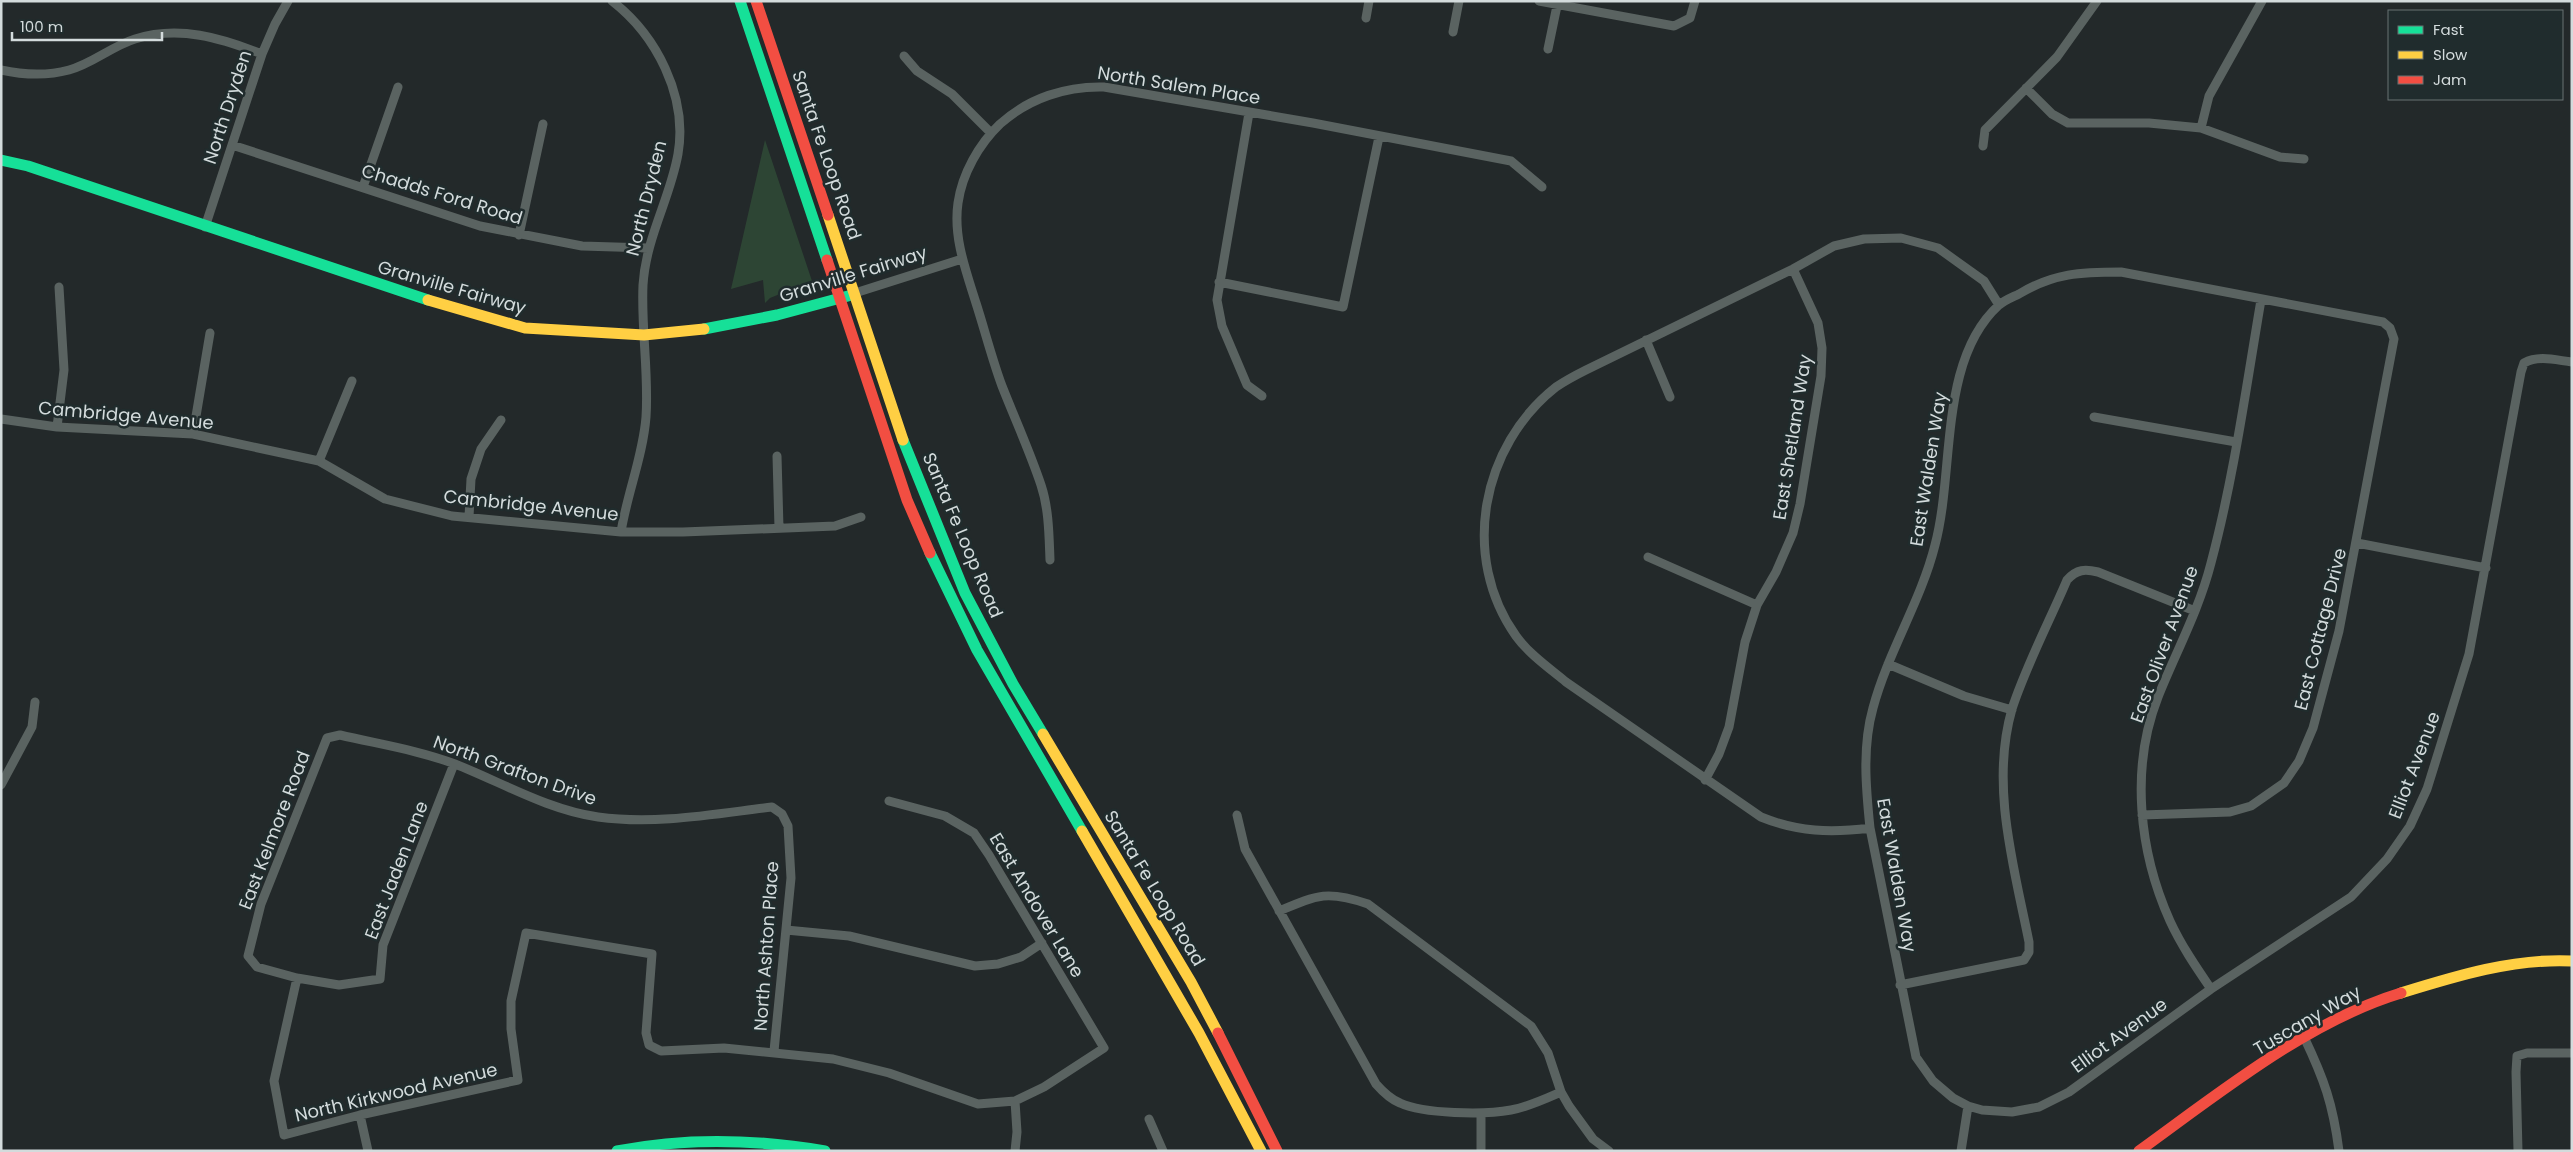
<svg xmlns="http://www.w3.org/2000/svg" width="2573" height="1152" font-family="Poppins,sans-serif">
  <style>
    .green { fill: #2d4534 }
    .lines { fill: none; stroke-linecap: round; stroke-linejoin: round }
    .street { stroke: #5a6361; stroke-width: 9 }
    .fast { stroke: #16e098; stroke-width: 11 }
    .slow { stroke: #ffcf43; stroke-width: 11 }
    .jam { stroke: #f24e42; stroke-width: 11 }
    .labels { text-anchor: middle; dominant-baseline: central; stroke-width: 5; stroke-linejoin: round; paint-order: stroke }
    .street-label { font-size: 18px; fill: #d3dbdc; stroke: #202c2d }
  </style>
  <rect width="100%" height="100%" fill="#23292a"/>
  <path class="green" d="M765,140L812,281L770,298L765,303L763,280L731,289Z"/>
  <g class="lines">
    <path class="street" d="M612,1C656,35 688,96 678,154C670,199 646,237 643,285C641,329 649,373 646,417C643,456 627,494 621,532
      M1539,1L1674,26L1690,18L1695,1
      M1366,18L1369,1
      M1453,32L1459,1
      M1548,49L1558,1
      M904,56L917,71L952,94L991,133
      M1,70C24,75 47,76 69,70C92,64 112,46 135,39C179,25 221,38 262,54
      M2026,88L2052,114L2068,123H2149L2201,128L2280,157L2304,159
      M1249,113L1217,300L1222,326L1247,385L1262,396
      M2201,128L2209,96L2262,1
      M232,145L480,226L582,246L648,248
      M1983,146L1985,130L2057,57L2097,1
      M363,187L398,87
      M205,227L262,54L275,24L288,1
      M519,235L543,124
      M1219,282L1343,307L1379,137
      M855,293L962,259
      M1646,340L1670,397
      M2094,417L2236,442
      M1,419L57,427L193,434L319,461L385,499L452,516L621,532H683L835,526L861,517
      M57,427L64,370L59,287
      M193,434L210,333
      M777,456L779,528
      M319,461L352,381
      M469,517L471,479L481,449L501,420
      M2357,543L2486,568
      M1648,557L1757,605
      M1050,560C1049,536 1049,509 1041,485C1030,452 1015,419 1002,386C992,359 985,331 976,303C966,271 953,237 958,203C962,174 979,144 1000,124C1029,98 1066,86 1104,87L1313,123L1511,161L1542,187
      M1888,664L1964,696L2012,710
      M454,764L383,945L380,979L339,985L297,978L257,967L248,956L261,904L327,738L340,735C378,744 418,750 455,764C501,782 548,810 598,817C656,825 714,814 772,807L782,814L788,826L791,878L774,1051
      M1705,780L1719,754L1729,727L1745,642L1757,605L1776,572L1793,533L1800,504L1821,376L1822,348L1818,323L1793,269
      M1,785L32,727L35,702
      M1237,815L1245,849L1376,1084C1383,1092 1390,1099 1400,1103C1424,1114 1484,1115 1511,1110C1528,1107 1545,1099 1561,1092
      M2142,815L2230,812L2251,806L2284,783L2299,761L2313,728L2339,631L2394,339L2390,328L2383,322L2121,272C2081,272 2054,273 2019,294C2013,297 2005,300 1999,305C1938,360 1955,471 1935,545C1921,601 1888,652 1873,708C1862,747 1866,789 1870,828L1916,1057L1933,1081L1953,1098L1968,1106L1982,1110L2012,1112L2039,1107L2069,1092L2211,989L2351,897L2387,859L2410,826L2427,789L2469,654L2521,372L2524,363C2539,355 2555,360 2572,362
      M1870,828C1831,833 1798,832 1761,817L1566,682C1549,668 1529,654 1516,636C1460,557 1481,446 1556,387C1565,381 1576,375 1586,370L1793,269L1834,246L1864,239L1901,238L1938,248L1984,281L1999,305
      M1279,911C1317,895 1327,890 1368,904L1531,1026L1548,1053L1561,1092L1569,1106L1593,1139L1609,1151
      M786,930L849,936L975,966L998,964L1021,957L1042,943
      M297,978L274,1081L284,1135L360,1115L518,1080L511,1029V1001L526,933L652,954L646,1033L649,1045L661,1051L724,1048L833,1059L889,1073L978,1104L1015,1101L1044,1087L1104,1048L989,855L974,833L945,816L889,801
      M1900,985L2024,960L2029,952V942C2014,867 1990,785 2012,709C2025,668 2050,620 2067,580C2077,569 2085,569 2098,572L2195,611
      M2211,989C2196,967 2181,945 2170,921C2139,852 2130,768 2158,697C2176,652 2199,610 2211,563C2234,477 2246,388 2261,300
      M2304,1037C2324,1079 2333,1104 2339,1151
      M1015,1101L1017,1132L1015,1151
      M1481,1114V1151
      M360,1115L368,1151
      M1149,1119L1163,1151
      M1961,1151L1968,1106
      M2518,1151L2516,1072L2517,1056L2527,1053H2572"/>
    <path class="fast" d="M740,1L827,260
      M1,160L28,166L428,300
      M704,329L777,315L848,296
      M903,440L965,593L1013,684L1043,734
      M930,553L977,650L1082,831
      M617,1151C687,1137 755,1139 825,1151"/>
    <path class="slow" d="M828,215L903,440
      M428,300L525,328L644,335L704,329
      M1043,734L1191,982L1218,1033
      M1082,831L1199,1033L1261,1151
      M2401,993C2456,976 2514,958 2572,961"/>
    <path class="jam" d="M756,1L828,215
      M827,260L907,500L930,553
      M1218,1033L1277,1151
      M2139,1151C2218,1094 2308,1021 2401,993"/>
  </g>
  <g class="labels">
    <g class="street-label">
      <text transform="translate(1179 85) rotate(9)">North Salem Place</text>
      <text transform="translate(227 107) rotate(-72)">North Dryden</text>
      <text transform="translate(827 155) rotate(71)">Santa Fe Loop Road</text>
      <text transform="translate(442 194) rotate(17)">Chadds Ford Road</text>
      <text transform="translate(646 198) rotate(-76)">North Dryden</text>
      <text transform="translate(853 274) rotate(-17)">Granville Fairway</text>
      <text transform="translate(452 287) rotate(16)">Granville Fairway</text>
      <text transform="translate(126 415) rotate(5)">Cambridge Avenue</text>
      <text transform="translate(1792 437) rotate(-81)">East Shetland Way</text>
      <text transform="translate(1928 469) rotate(-81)">East Walden Way</text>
      <text transform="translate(531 505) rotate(6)">Cambridge Avenue</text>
      <text transform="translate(963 535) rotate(67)">Santa Fe Loop Road</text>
      <text transform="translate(2320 629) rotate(-76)">East Cottage Drive</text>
      <text transform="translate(2164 644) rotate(-70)">East Oliver Avenue</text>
      <text transform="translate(2414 765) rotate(-69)">Elliot Avenue</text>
      <text transform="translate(515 770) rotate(20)">North Grafton Drive</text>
      <text transform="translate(274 830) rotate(-69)">East Kelmore Road</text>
      <text transform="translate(396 870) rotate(-69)">East Jaden Lane</text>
      <text transform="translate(1897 875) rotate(80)">East Walden Way</text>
      <text transform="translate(1155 888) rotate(59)">Santa Fe Loop Road</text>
      <text transform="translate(1037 905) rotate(59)">East Andover Lane</text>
      <text transform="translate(766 946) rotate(-86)">North Ashton Place</text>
      <text transform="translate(2307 1020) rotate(-30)">Tuscany Way</text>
      <text transform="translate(2119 1035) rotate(-36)">Elliot Avenue</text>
      <text transform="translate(396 1092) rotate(-13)">North Kirkwood Avenue</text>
    </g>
  </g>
  <rect width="2573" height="1152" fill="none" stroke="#d3dbdc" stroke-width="5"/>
  <rect x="2388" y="10" width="175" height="90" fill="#202c2d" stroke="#687273"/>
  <rect x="2398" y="26" width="25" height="8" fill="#16e098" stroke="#687273"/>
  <text x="2433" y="35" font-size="15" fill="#d3dbdc">Fast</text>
  <rect x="2398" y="51" width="25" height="8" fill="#ffcf43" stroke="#687273"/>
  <text x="2433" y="60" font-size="15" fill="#d3dbdc">Slow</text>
  <rect x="2398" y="76" width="25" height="8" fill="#f24e42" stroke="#687273"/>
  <text x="2433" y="85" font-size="15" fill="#d3dbdc">Jam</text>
  <path d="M12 32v8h150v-8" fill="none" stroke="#d3dbdc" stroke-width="2.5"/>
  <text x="20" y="32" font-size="15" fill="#d3dbdc" stroke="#202c2d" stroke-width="4" paint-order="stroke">100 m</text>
</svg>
